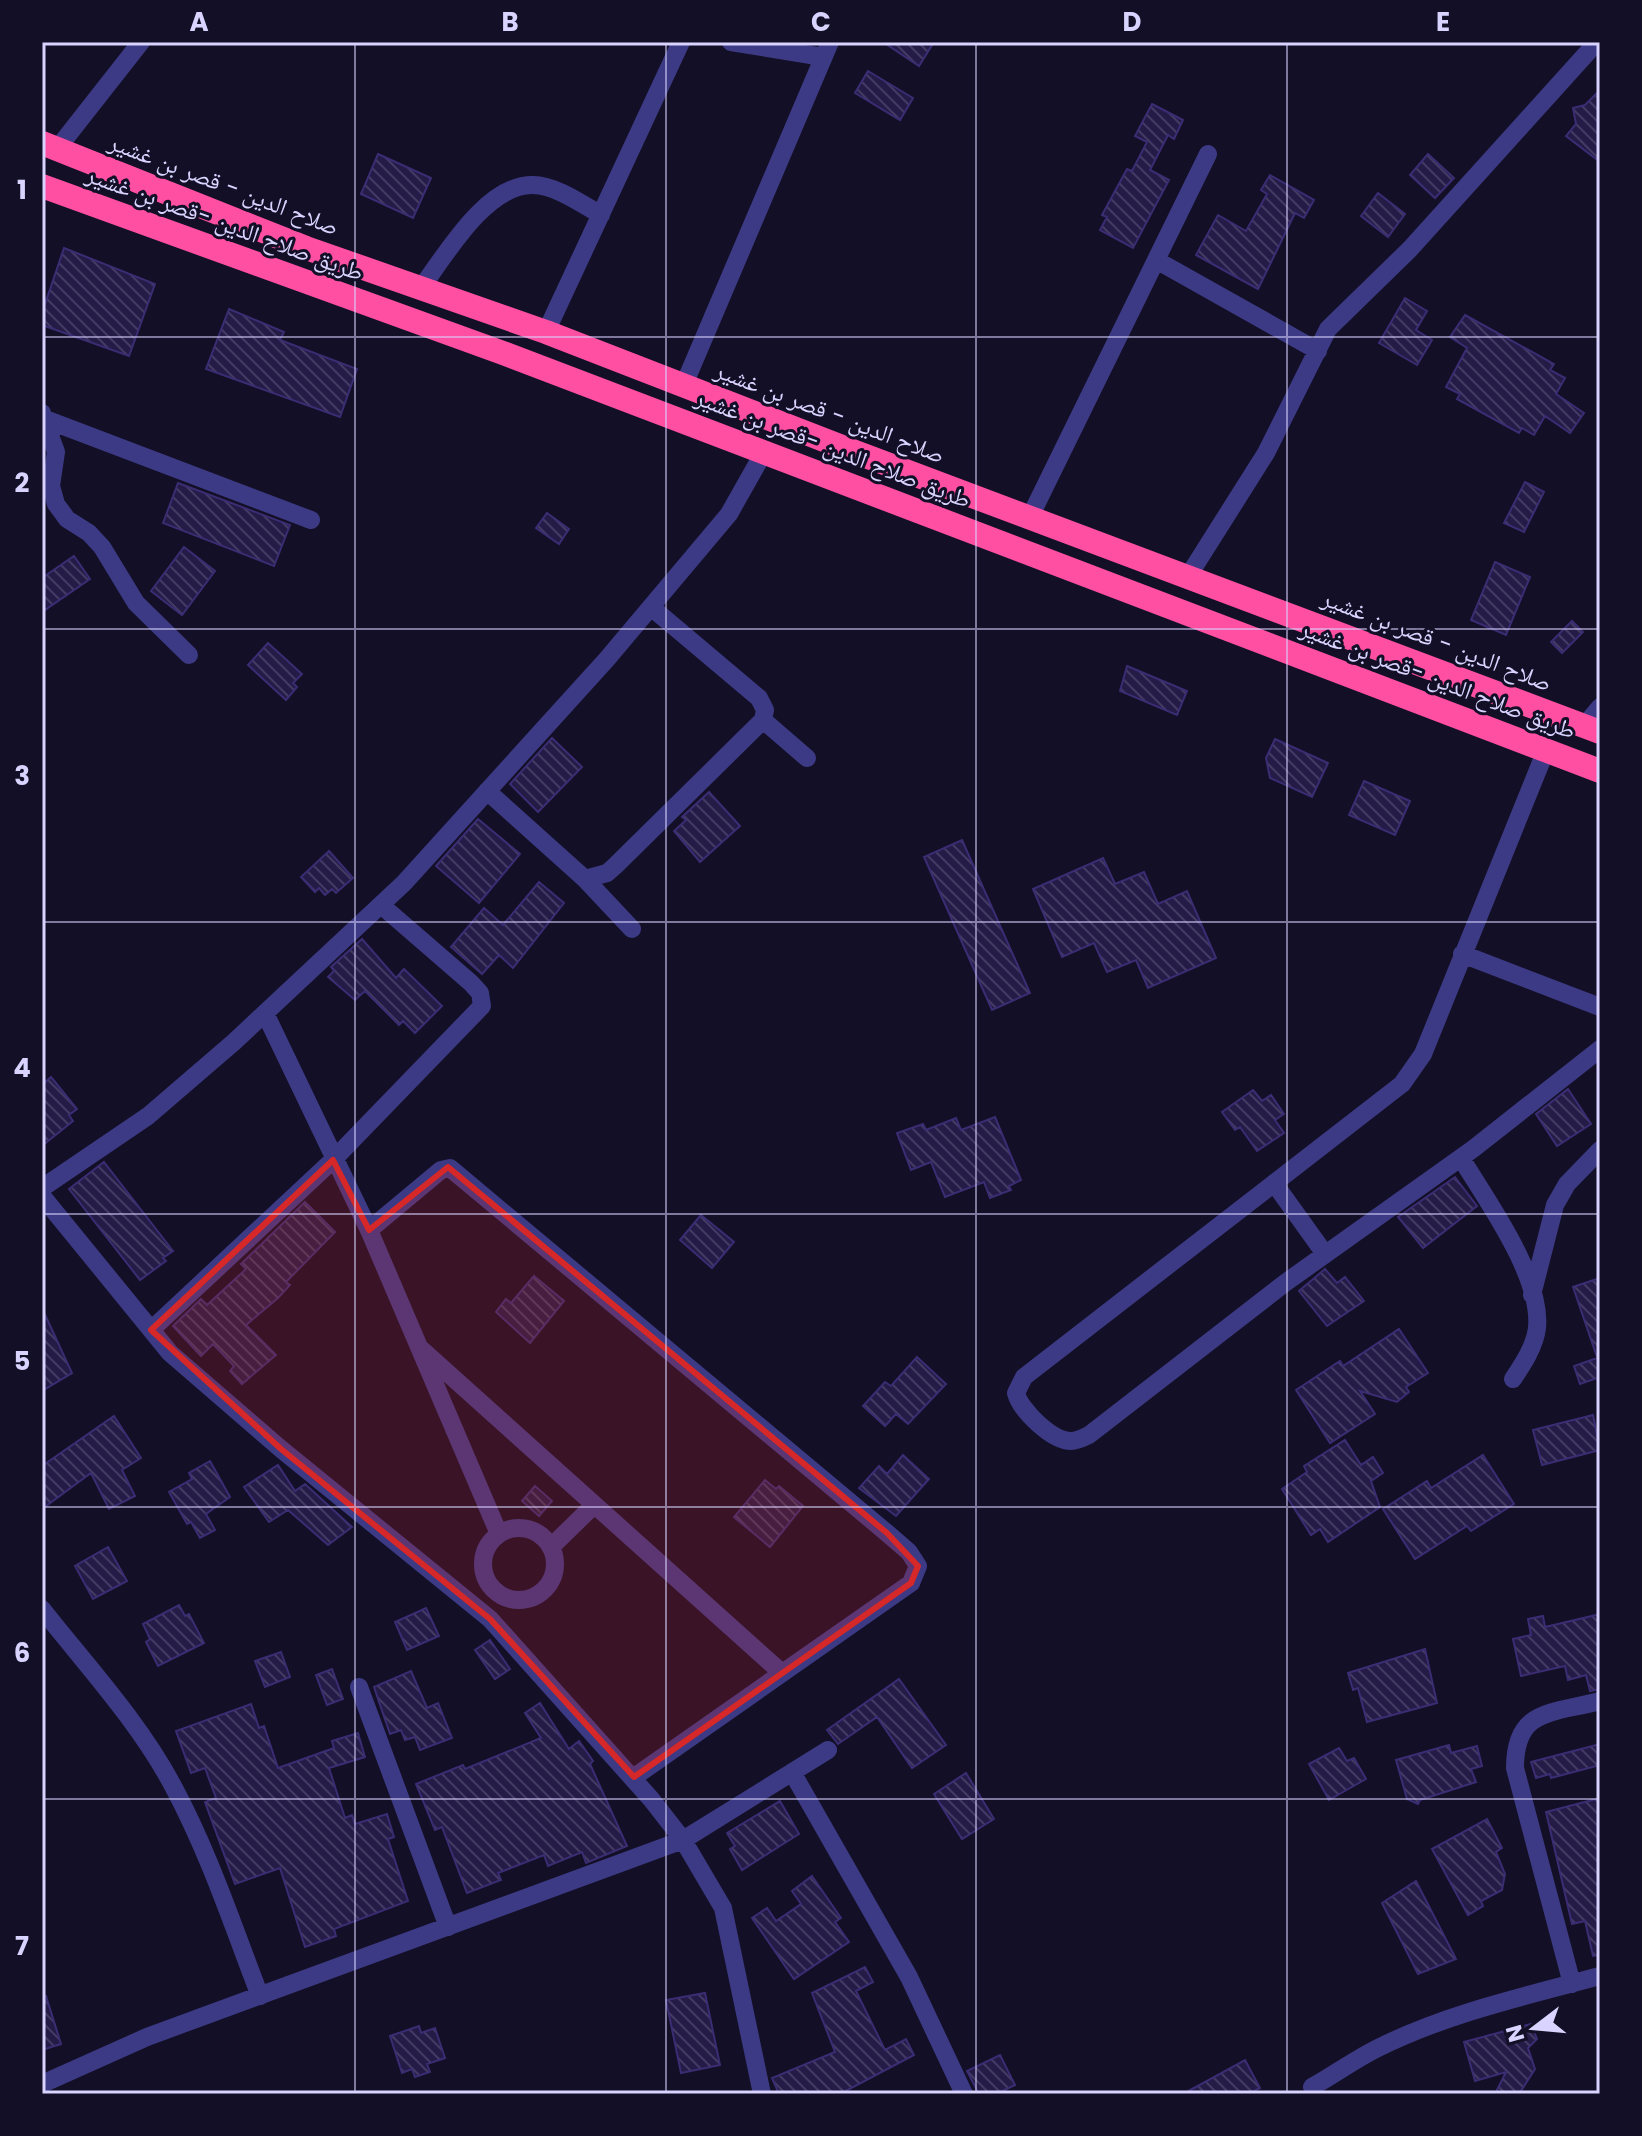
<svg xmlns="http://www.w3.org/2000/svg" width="1642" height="2136" font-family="Poppins,'Noto Naskh Arabic',sans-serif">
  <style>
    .building { fill: url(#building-back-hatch); stroke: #3b2d73; stroke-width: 2 }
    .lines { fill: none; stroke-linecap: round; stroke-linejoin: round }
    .street { stroke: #3d3a85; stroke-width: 18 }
    .highway { stroke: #ff4fa3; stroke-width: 24 }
    .marked { fill: #d62828; fill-opacity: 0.2; stroke: #d62828; stroke-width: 6; stroke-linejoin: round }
    .grid { fill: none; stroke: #d9d4ff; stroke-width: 2; stroke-opacity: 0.55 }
    .labels { text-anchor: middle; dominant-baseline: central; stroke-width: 6; stroke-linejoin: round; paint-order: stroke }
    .street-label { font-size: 24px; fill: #d9d4ff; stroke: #130f26 }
    .neatline { fill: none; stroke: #d9d4ff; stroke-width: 3 }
    .grid-label { font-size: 26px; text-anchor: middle; font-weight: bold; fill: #d9d4ff }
  </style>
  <defs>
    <pattern id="building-back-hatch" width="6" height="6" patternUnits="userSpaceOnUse" patternTransform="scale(2)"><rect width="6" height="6" fill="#241b47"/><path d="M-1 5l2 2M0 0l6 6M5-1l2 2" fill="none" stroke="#433b63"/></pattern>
  </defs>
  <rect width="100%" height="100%" fill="#130f26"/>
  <path class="building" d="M883,42H934L919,66Z
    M868,71L913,98L900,120L855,93Z
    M1600,90V162L1566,136L1576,124L1573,108L1585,105Z
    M1152,104L1183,120L1174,139L1168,135L1150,170L1169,180L1133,248L1100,230L1107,217L1102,215L1127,169L1132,171L1147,142L1135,136Z
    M378,154L431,178L413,218L361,194Z
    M1428,154L1454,178L1435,198L1410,175Z
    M1270,175L1314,200L1304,218L1295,213L1258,289L1196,255L1218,215L1246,231L1267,194L1261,190Z
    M1378,193L1405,214L1388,237L1361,216Z
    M64,248L155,284L129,356L42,325V313Z
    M1405,298L1427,311L1416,330L1432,340L1417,365L1379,343Z
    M229,309L284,332L280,340L357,369L340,417L206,369Z
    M1465,315L1554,364L1550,370L1565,378L1556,394L1584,413L1570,433L1545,416L1534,435L1522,428L1519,433L1457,399L1460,394L1446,387L1467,348L1450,337Z
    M1525,482L1544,492L1524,532L1504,523Z
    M178,483L290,525L274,566L163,523Z
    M547,513L569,529L559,544L536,528Z
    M184,547L215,571L182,615L151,591Z
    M74,556L90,579L42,612V578Z
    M1495,562L1530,577L1506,635L1471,620Z
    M1572,621L1583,632L1562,653L1551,642Z
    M268,643L302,674L293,683L297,687L286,700L248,665Z
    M1127,666L1187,691L1177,715L1120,691Z
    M552,738L582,767L538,812L510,784Z
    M1275,739L1328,763L1312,797L1270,778L1266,758Z
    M1364,781L1410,801L1395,835L1349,815Z
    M709,792L740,826L700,862L674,831L686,820L682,817Z
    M478,819L520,854L479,903L436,866Z
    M962,840L1030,993L992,1010L924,857Z
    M329,851L353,878L336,893L332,889L325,895L319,888L315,892L301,877Z
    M1103,858L1115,884L1144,872L1158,904L1187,891L1216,958L1148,988L1136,960L1107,972L1094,943L1062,957L1033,889Z
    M539,882L564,903L513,968L499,955L482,974L451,947L484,908L503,925Z
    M362,939L396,978L404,969L442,1006L415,1033L403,1021L399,1025L365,991L355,1000L328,977L334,971L331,967Z
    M51,1077L77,1109L69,1115L73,1121L42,1146V1085Z
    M1568,1089L1591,1124L1557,1146L1536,1114Z
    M1253,1090L1262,1101L1271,1095L1284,1114L1275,1120L1284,1133L1257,1151L1240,1127L1235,1130L1222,1112Z
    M995,1117L1021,1180L1009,1186L1011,1190L990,1198L984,1182L945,1197L931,1162L911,1170L897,1133L923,1124L926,1130L956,1118L961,1130Z
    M104,1162L173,1251L163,1258L166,1261L140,1280L69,1189Z
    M1455,1177L1477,1206L1423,1248L1398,1217Z
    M305,1202L335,1232L286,1282L290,1285L278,1298L246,1325L276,1355L242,1384L230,1371L234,1366L213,1344L201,1356L173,1326L201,1299L207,1305L246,1269L241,1264Z
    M701,1215L734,1242L712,1268L680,1240Z
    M1325,1269L1337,1283L1345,1277L1364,1301L1327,1326L1299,1291Z
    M534,1276L564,1301L530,1343L496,1312L506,1299L511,1303Z
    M1600,1278V1357H1597L1573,1287Z
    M42,1308L72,1373L42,1391Z
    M1399,1329L1428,1373L1406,1387L1409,1392L1397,1402L1360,1391L1375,1414L1330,1443L1296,1390L1340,1361L1343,1366Z
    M917,1357L946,1384L908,1424L896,1414L885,1426L863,1406L885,1382L891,1386Z
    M1600,1357V1377L1580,1384L1574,1366Z
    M1593,1415L1600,1450L1542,1465L1533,1430Z
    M114,1416L141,1458L122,1470L135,1496L109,1509L91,1473L42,1509V1466Z
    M1345,1440L1361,1465L1373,1457L1383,1473L1371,1481L1380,1507L1328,1542L1320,1529L1311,1535L1282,1489L1307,1472L1304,1466Z
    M903,1455L929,1479L896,1516L859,1488L879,1466L887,1474Z
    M1483,1455L1514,1504L1471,1531L1467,1526L1415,1559L1383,1509L1427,1481L1431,1488Z
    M210,1461L230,1497L206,1514L215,1530L200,1538L191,1522L187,1524L169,1492L192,1479L189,1473Z
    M278,1465L295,1491L305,1484L352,1527L328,1545L288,1510L269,1522L244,1487Z
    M765,1480L776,1489L779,1486L803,1506L770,1547L734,1517Z
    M535,1486L552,1501L539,1516L522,1501Z
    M108,1547L127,1581L93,1599L75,1566Z
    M179,1605L185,1616L189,1614L204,1643L158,1666L146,1642L150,1639L143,1624Z
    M426,1608L439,1636L407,1650L395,1622Z
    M1600,1614V1689L1590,1691L1586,1675L1568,1680L1565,1666L1521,1676L1513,1639L1531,1635L1528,1619L1543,1616L1545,1627Z
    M490,1640L510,1669L495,1679L475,1650Z
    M1425,1649L1437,1703L1367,1722L1358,1688L1353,1690L1348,1673Z
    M281,1652L290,1677L265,1687L255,1661Z
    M332,1669L343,1699L327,1705L316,1675Z
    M411,1671L427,1708L438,1703L452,1738L420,1750L415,1737L405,1740L401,1730L390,1734L374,1687Z
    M899,1679L946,1745L912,1768L877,1717L838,1744L827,1730Z
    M540,1703L569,1749L579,1741L593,1761L590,1764L627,1846L586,1863L582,1852L548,1866L544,1855L498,1873L501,1880L467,1893L442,1827L435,1830L416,1784L463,1765L465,1769L541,1738L525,1713Z
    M251,1704L259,1728L264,1726L278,1768L334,1748L332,1741L358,1733L365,1757L329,1768L345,1818L352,1815L355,1824L387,1814L394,1837L388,1839L408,1901L334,1929L336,1936L305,1947L280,1868L235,1884L205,1802L216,1798L205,1768L191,1773L176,1731Z
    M1600,1744V1765L1551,1778L1550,1774L1536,1778L1531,1762Z
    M1449,1745L1451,1753L1477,1746L1482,1766L1471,1769L1476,1782L1420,1800L1418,1804L1407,1799L1396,1760Z
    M1339,1748L1347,1761L1354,1758L1366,1779L1329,1800L1309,1764Z
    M966,1773L994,1819L962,1839L934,1794Z
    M1600,1798V1955L1593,1956L1585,1921L1572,1924L1546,1812Z
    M780,1801L799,1834L742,1870L730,1849L735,1846L727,1833Z
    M1487,1819L1502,1848L1496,1852L1505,1874L1502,1890L1481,1901L1483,1906L1468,1915L1432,1849Z
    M812,1876L841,1918L835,1922L849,1942L794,1979L752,1918L767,1908L776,1921L801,1904L792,1891Z
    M1416,1881L1456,1959L1418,1974L1382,1903Z
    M865,1967L873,1982L856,1991L885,2050L906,2039L914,2055L840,2094H779L772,2078L835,2052L812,1993Z
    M705,1993L720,2065L681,2073L666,2000Z
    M42,1996H46L61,2044L42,2050Z
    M1531,2024L1537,2039L1528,2048L1535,2069L1519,2094H1495L1506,2072L1475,2081L1464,2042Z
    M419,2026L421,2033L435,2028L445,2058L427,2064L430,2072L415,2077L412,2069L402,2073L390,2036Z
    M1000,2055L1015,2085L996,2094H979L967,2071Z
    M1245,2060L1260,2088L1249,2094H1183Z"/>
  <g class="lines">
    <path class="street" d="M731,42L823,57
      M57,149L141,42
      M1156,260L1318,351
      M421,288C445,256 486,184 533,185C555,185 582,204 601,215
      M546,332L681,42
      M683,387L830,42
      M42,413L56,452L51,486L56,504L67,519L89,533L102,547L136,603L189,655
      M45,419L311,520
      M1030,517L1208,154
      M1189,575L1266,453L1328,329L1410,249L1597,42
      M763,720L807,758
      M1584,726L1600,707
      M1546,750L1423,1054L1402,1084L1024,1377L1016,1393C1020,1410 1052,1441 1071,1441C1077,1441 1083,1438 1089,1435L1285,1283L1473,1149L1600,1049
      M487,791L585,879L607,873L615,866L763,720L765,710L759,698L651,607
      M585,879L632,929
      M1462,954L1600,1007
      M265,1013L369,1230L499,1534
      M1461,1158C1487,1201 1542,1276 1537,1328C1535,1346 1523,1364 1513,1379
      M1274,1183L1325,1254
      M42,1188L148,1116L234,1042L404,883L607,659L729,514L764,452
      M42,1196L170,1353L281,1449L490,1619L651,1799L683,1840L723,1908L762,2094
      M369,1230L441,1170L450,1168L887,1533L909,1552L918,1566L911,1583L634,1777
      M1532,1295L1555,1205L1567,1184L1600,1150
      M151,1330L333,1160L482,1006L480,993L471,983L381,905
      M421,1349L782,1673
      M483 1564a36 36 0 1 1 72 0a36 36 0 1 1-72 0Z
      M551,1547L593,1506
      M42,1609C87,1666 139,1722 173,1786C209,1853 233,1926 260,1996
      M359,1687L448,1927
      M792,1772L909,1977L964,2094
      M1572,1984L1515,1768C1515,1708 1552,1714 1600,1701
      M42,2084L147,2037L683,1840L828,1750
      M1312,2087C1334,2075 1354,2060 1376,2049C1445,2014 1525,1996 1600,1976"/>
    <path class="highway" d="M42,143L306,248L546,332L855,452L1600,732
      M42,186L503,353L1600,771"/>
  </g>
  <path class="marked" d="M333,1160L369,1230L448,1167L887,1533L918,1566L911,1583L634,1777L490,1619L281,1449L151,1330Z"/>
  <path class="grid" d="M355,42V2094M666,42V2094M976,42V2094M1287,42V2094M42,337H1600M42,629H1600M42,922H1600M42,1214H1600M42,1507H1600M42,1799H1600"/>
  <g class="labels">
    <g class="street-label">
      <text transform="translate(224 184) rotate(21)">صلاح الدين - قصر بن غشير</text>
      <text transform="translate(225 223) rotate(20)">طريق صلاح الدين -قصر بن غشير</text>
      <text transform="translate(830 412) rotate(21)">صلاح الدين - قصر بن غشير</text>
      <text transform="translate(833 448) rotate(21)">طريق صلاح الدين -قصر بن غشير</text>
      <text transform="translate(1437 640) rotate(21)">صلاح الدين - قصر بن غشير</text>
      <text transform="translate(1438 679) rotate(21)">طريق صلاح الدين -قصر بن غشير</text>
    </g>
  </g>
  <rect width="1642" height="2136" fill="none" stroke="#130f26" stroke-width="88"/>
  <g transform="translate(1534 2028) rotate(254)" stroke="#130f26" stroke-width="6" paint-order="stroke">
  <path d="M0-6L14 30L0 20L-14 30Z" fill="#d9d4ff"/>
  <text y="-12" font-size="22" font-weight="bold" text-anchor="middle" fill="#d9d4ff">N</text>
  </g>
  <rect x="44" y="44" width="1554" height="2048" class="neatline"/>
  <g class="grid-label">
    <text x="199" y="31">A</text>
    <text x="510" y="31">B</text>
    <text x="821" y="31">C</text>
    <text x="1132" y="31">D</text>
    <text x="1443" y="31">E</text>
    <text x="22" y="199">1</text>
    <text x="22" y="492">2</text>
    <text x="22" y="785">3</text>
    <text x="22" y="1077">4</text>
    <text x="22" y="1370">5</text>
    <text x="22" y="1662">6</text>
    <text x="22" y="1955">7</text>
  </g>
</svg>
